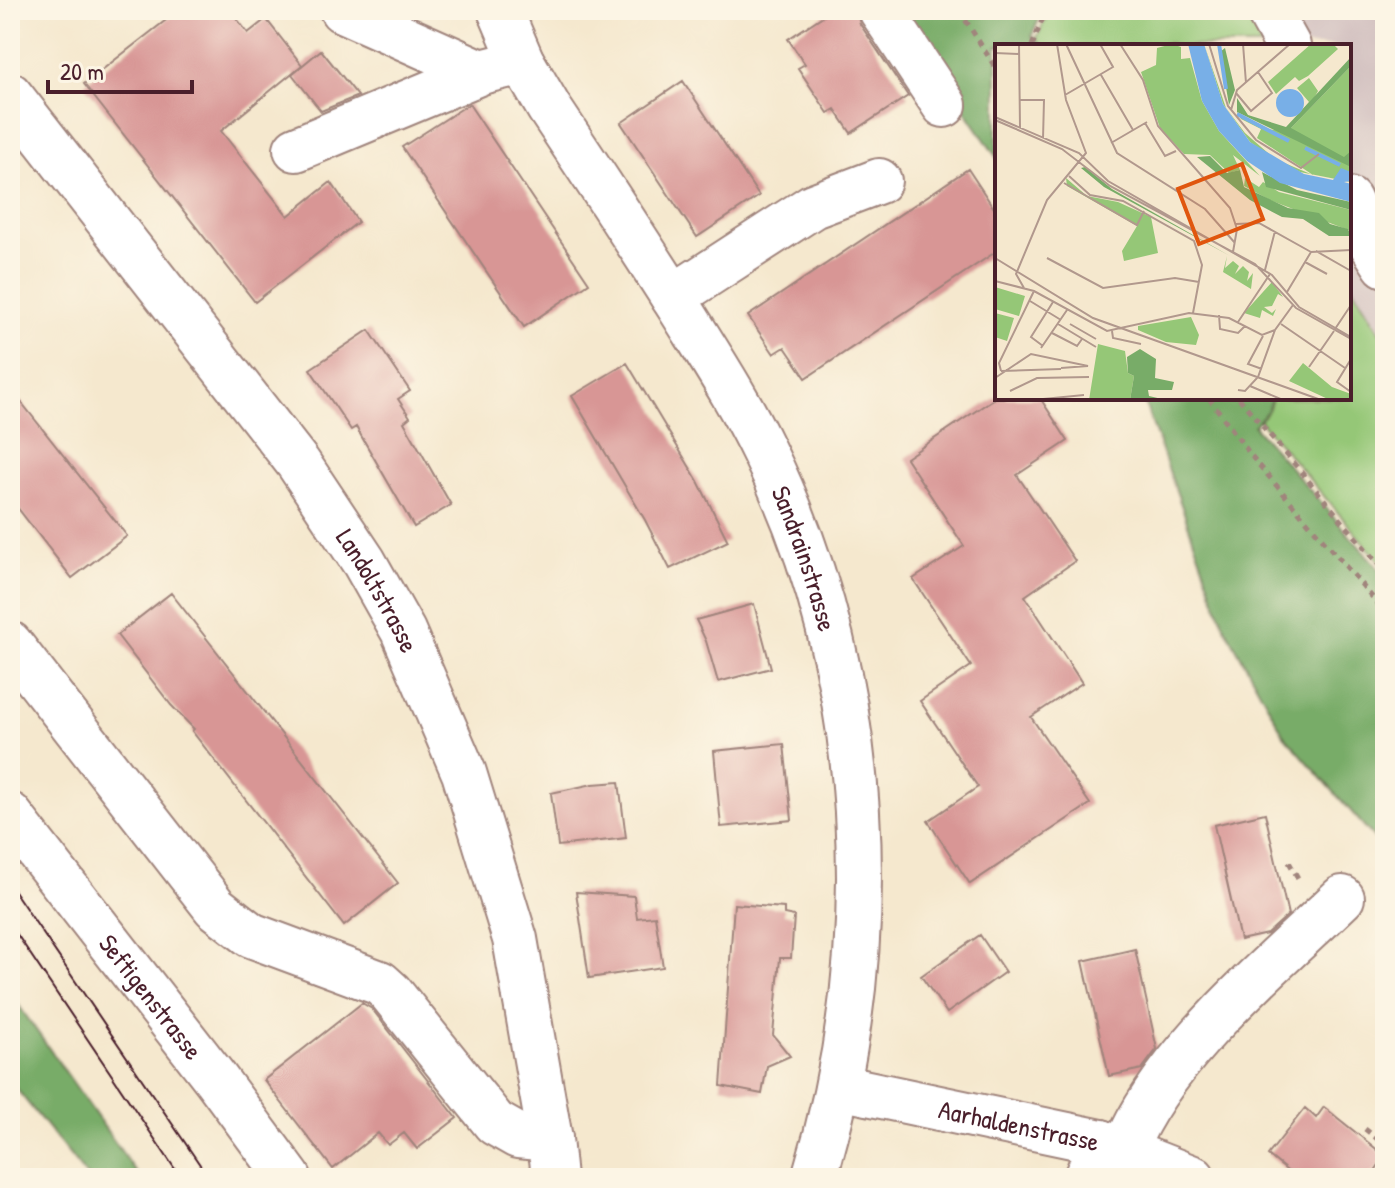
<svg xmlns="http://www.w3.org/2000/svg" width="1395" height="1188" font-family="'Patrick Hand',sans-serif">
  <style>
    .industrial { fill: #d1bfbf }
    .green { fill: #95c777; stroke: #707351; stroke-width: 2 }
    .forest { fill: #78ac68; stroke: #61664a; stroke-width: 2 }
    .building { fill: #d89695 }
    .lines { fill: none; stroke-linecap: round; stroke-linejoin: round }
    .minor-casing { stroke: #a0847c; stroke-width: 48 }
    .major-casing { stroke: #a0847c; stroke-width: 48 }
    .path { stroke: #a0847c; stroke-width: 5; stroke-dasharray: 6 6; stroke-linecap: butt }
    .minor { stroke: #fff; stroke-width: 44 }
    .major { stroke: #fff; stroke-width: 44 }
    .tram { stroke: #4a1f2b; stroke-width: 2 }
    .labels { text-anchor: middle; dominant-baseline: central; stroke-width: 7; stroke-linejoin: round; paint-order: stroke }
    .street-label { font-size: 26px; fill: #4a1f2b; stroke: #fcf5e5 }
    .inset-river { fill: none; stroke: #78afe7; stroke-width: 4 }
    .inset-road { fill: none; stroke: #b1988d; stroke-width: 2 }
    .view { fill: #e0560e; fill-opacity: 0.15; stroke: #e0560e; stroke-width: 4 }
    .inset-edge { fill: none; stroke: #4a1f2b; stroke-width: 4 }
  </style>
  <rect width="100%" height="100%" fill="#fcf5e5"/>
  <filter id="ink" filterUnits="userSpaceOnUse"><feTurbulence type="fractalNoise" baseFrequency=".0125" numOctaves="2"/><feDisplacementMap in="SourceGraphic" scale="16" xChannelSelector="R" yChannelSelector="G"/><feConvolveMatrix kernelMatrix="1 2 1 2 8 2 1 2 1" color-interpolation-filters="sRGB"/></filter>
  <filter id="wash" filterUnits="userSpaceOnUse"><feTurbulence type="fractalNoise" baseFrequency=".006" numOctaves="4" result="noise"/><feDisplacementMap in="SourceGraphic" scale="32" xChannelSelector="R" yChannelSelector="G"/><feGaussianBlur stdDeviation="1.8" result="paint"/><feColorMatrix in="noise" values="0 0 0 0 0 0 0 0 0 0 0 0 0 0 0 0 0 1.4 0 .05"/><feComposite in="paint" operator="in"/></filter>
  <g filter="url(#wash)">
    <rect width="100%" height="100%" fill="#f5e8ce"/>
    <path class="industrial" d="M1251,10H1385V340L1349,281V46H1270Z"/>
    <path class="green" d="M1049,10H1251L1270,46H1178L1169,43L1155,46H1044L1036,40Z
      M1349,281L1385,340V568L1259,420L1268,410L1272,398H1349Z"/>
    <path class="forest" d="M898,10H1043L1032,36L1044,46H997V158Z
      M1143,398H1272L1268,410L1254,426L1385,576V850L1284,735L1224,625Z
      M10,993L140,1178H88L10,1081Z"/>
    <g id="blocks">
      <path class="building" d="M179,10H230L248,33L266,19L302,65L221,131L288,216L331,182L358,222L255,302L84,84Z
        M832,10H856L860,24L908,96L851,133L835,109L828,113L798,68L805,64L788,39Z
        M321,50L358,96L321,111L292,74Z
        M683,81L759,196L697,237L621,123Z
        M469,104L589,283L524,327L402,147Z
        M968,169L997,213V251L806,378L785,347L774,354L748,316Z
        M369,330L410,391L398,399L410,417L404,422L451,505L414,527L356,427L351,430L310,369Z
        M627,363L698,481L728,541L670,569L645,520L572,396Z
        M10,388L127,536L72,578L10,498Z
        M995,398H1040L1068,441L1017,475L1075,561L1025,596L1082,683L1031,717L1090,804L970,884L928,821L978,787L920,701L971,666L913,579L964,546L906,458Z
        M171,593L398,883L344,926L192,731L194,729L171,705L117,635Z
        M754,604L771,668L718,682L706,641L696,620Z
        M784,744L792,820L721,827L714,751Z
        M619,782L626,838L558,846L551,793L593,784Z
        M1265,813L1288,915L1267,934L1240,940L1214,825Z
        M576,892L634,896L637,918L655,916L663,967L589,978Z
        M734,904L784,908V914L794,916L791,958H780L773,1035L790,1056L767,1066L762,1094L721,1086Z
        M980,935L1005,972L947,1013L921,976Z
        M1135,949L1157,1049L1142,1069L1109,1076L1083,961Z
        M362,1003L372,1009L457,1118L417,1149L404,1133L388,1145L378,1133L333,1169L264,1080Z
        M1324,1107L1385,1156L1370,1178H1296L1268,1155L1305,1108L1316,1118Z"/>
    </g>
  </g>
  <g filter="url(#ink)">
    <use href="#blocks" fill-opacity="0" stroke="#a0847c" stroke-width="2"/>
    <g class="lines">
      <g class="minor-casing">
        <g id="minor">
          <path d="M342,10L481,72"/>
          <path id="s1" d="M500,10L522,62L549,108C595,177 641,246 685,316C713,361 741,404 764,452C873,676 886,941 814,1178"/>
          <path d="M881,10L944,105"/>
          <path d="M1268,10L1288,46"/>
          <path id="s2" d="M10,95L298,463L364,562L403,631L464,773L515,939L550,1139L554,1178"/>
          <path d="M296,149L481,72L522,62"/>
          <path d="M1349,200L1365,234L1385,265"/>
          <path d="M673,297L813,206L879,181"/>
          <path d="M10,644L215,907L251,935L380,983L390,992L495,1123L518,1136L550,1139"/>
          <path id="s3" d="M839,1087L1101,1142L1193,1178"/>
          <path d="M1125,1149C1164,1054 1268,969 1342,898"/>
          <path d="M1086,1178L1101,1142"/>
        </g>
      </g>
      <g class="major-casing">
        <g id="major">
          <path id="s4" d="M10,815L215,1078L289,1178"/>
        </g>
      </g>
      <path class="path" d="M959,10L997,70
        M1032,46L1046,10
        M1209,398L1253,458L1385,612
        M1239,398L1385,572
        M1289,862L1298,878
        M1365,1129L1385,1145"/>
      <use href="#minor" class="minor"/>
      <use href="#major" class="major"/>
      <path class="tram" d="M10,885L209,1178
        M10,924L181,1178"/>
    </g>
  </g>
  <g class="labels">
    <g class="street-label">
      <text stroke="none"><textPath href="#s1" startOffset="630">Sandrainstrasse</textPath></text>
      <text stroke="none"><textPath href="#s2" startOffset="618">Landoltstrasse</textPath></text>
      <text stroke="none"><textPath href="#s4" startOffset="230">Seftigenstrasse</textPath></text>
      <text stroke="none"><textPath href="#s3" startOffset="184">Aarhaldenstrasse</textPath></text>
    </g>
  </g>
  <g transform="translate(995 44)">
    <rect width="356" height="356" fill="#f5e8ce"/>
    <path d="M177,0L186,3V15L195,14L207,57L224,87L265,132L238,111L245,126L234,129L215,111L189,110L165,84L146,28L161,21L162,4ZM209,0L231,64L250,89L280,115L318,131L262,94L266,85L246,75L242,68L269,85L293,87L356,22V138L305,128L277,114L255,98L228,60ZM316,0H338L343,5L313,32L304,37L300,33L281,50L273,38ZM314,34L323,47L314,63L297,78L314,58L302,44ZM71,134L92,152L123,158L156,173L163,209L129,217L127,207L142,182L72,142ZM250,134L264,143L268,138L284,148L356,166V187L277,157L249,142ZM232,212L230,224L238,217L244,222L240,230L248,222L254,228L252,237L258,229L256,245L228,228ZM277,238L288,253L283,250L277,262L269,263L277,269L281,265L278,272L267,266L265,274L249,269ZM0,243L30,252L24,272L0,265ZM0,269L19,274L12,297L0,293ZM196,273L204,291L201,301L171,298L143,286V282ZM103,300L130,307L133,329L139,332L135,356H94ZM308,319L337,343L356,350V356H335L294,337Z" fill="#95c777"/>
    <path d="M230,4L240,46L234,61L225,8ZM356,13V22L296,84L349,113L356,107V123L242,68V54L253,71L291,83ZM215,112L232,129L245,126L249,143L293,164L324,169L335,180L353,185L356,192H334L308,175L287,173L255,156L202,113ZM90,123L117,145L235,212L109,143L86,124ZM267,128L302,146L356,158V166L271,143ZM145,305L161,315L160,334L179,338L177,346H153L154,352L171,356H135L139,332L133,329L132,313Z" fill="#78ac68"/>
    <path d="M193,0H209L228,60L255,98L309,130L338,136L346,124L356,128V137L349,138L356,140V158L285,139L252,117L224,87L207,57ZM281 59a14 14 0 1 1 28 0a14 14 0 1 1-28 0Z" fill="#78afe7"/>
    <path class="inset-river" d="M224,0L231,45M242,70L294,97M310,104L345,121"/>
    <path class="inset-road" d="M24,0L25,84M71,0L122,109L210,165L240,199M125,0L148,36L163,82L235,164L242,185L238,208M214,0L233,62L261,96L306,124L324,110M248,0L251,39M0,9L24,10M106,31L138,86M241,49L256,67L277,49L263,28M70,51L118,23L105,0M25,56H49L48,95M236,66L242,46L295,0M0,73L84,109L113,137L277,231L304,263L356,293M0,76L67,105L115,142L260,220L301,264L356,295M150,79L170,112L181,107M116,99L152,78M74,132L95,151L128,157L199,197L207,221L198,269M69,139L142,181L149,167M241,180L264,179L316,208M321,207L356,227M0,214L98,274L326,356M52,214L108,244L180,234L204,238M310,218L332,230M270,226L280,187M0,237L39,247L112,287L194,269L234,274L267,291L280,286M29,244L21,230L52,156L91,109L71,56L62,0M292,248L316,208L356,206M35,257L66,276M224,271L225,285L243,289L250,282M243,278L275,230M63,280L101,303M75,280L101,295M286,280L350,324M340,285L356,261M117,287L118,294L146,300M57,289L82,302L87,295M48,302L36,293L58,258M46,304L72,266M356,315L342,338L356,348M314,323L339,287M267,325L253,320L268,292M6,327L4,319L39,247M6,327L66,325M0,334L36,310L93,322L66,324M255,342L288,356M243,346L250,347L263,333L280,286L298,261M15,347L42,334L94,333M38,356L89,351"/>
    <path class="view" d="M247,120L268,175L204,200L183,145Z"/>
    <rect width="356" height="356" class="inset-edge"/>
  </g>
  <rect width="1395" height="1188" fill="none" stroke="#fcf5e5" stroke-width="40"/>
  <path d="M48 80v12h144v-12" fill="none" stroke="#4a1f2b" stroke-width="4"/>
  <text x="60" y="80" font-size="24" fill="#4a1f2b" stroke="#fcf5e5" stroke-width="6" paint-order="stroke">20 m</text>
</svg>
